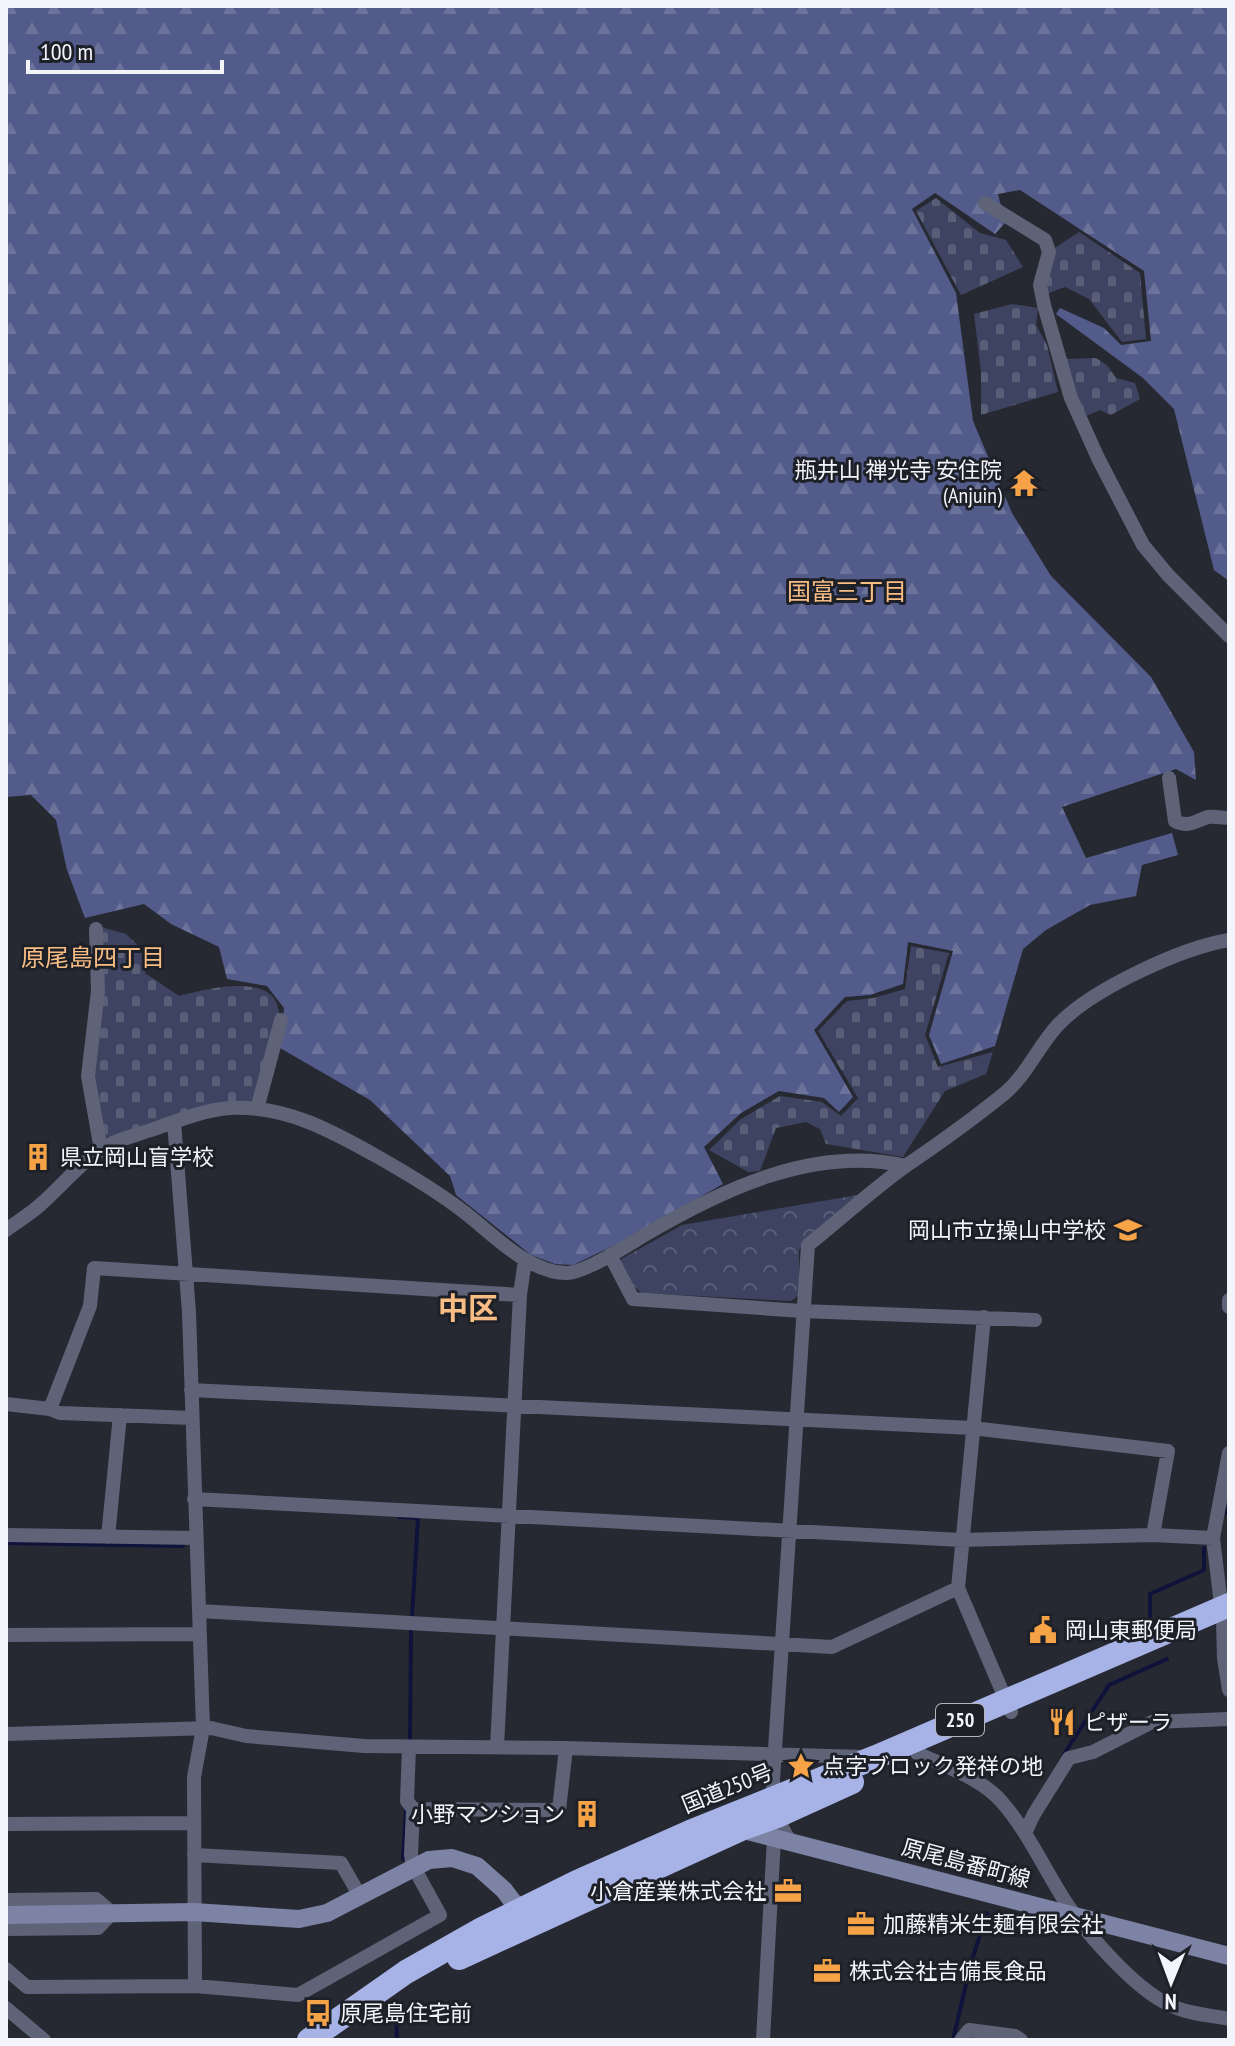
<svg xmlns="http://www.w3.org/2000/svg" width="1235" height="2046" font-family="'PT Sans Narrow','Noto Sans JP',sans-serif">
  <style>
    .forest { fill: url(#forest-firs) }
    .cemetery { fill: url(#cemetery-stones) }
    .park { fill: url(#park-crowns) }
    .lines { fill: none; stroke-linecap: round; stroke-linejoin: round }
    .stream { stroke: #0f123a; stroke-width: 4 }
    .street { stroke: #5e6378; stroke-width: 14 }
    .secondary { stroke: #7c83a5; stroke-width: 18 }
    .highway { stroke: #a7b2e6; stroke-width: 24 }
    .labels { text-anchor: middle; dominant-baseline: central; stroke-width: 6; stroke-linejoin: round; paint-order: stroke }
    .shield { fill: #1e2028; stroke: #b3b5bc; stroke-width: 2 }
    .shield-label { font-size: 20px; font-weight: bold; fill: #f3f5fb }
    .poi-label { font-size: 22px; fill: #f3f5fb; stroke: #1e2028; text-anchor: start }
    .street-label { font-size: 22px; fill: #f3f5fb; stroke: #1e2028 }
    .neighbourhood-label { font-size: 24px; fill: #f8bd84; stroke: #1e2028 }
    .district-label { font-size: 30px; font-weight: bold; fill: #f8bd84; stroke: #1e2028 }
  </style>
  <defs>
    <pattern id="forest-firs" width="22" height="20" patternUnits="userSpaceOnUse" patternTransform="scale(2)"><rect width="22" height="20" fill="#525b8a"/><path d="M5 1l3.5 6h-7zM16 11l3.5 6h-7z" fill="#6b739b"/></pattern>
    <pattern id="cemetery-stones" width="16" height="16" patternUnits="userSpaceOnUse" patternTransform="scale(2)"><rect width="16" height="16" fill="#3d4360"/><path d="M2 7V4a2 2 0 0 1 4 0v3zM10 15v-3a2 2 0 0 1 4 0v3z" fill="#5a5f78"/></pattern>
    <pattern id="park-crowns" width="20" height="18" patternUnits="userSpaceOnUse" patternTransform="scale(2)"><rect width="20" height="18" fill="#3d4360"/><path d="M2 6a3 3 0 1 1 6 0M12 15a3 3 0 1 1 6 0" fill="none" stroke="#5a5f78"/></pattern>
  </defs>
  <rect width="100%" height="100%" fill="#272932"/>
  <path class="forest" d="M6,6H1229V581L1214,570L1174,409L1143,378L1056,314L1060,308L1104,328L1121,345L1151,341L1144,271L1020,190L998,194L1005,223L995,234L935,193L912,209L956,293L973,421L1012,513L1051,576L1151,677L1194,752L1196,780L1176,769L1062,807L1086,858L1172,833L1178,855L1142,865L1136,896L1090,905L1046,930L1023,949L995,1046L941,1064L929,1035L953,951L908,942L903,984L870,995L845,997L814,1030L853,1097L839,1112L824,1098L779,1091L741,1113L704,1147L723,1184L617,1244L573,1265L555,1264L531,1255L456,1195L450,1176L370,1100L280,1048L284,1008L267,986L227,979L219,947L171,924L144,904L85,918L67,870L56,820L31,795L6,797Z"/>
  <path class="cemetery" d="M936,198L980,233L1006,240L1023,267L961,295L916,211Z
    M1079,232L1140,273L1146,339L1122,342L1089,299L1065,287L1046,294L1047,274L1055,248Z
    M1012,304L1038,308L1036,325L1047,345L1058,392L981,415V372L974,314Z
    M1096,358L1108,366L1116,378L1135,383L1140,399L1111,415L1100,410L1084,417L1064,359Z
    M101,927L126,934L146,953L145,973L179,996C206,989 278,970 279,1015C280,1033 261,1085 256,1105L111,1141L102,1134L92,1080Z
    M911,946L949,953L925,1035L938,1067L993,1052L986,1074L945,1091L903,1157L826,1144L820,1129L806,1122L776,1128L760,1171L748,1172L709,1150L741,1119L780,1096L822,1102L841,1116L858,1098L818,1031L847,1001L873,998L905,989Z"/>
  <path class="park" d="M864,1194L808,1240L799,1250V1295L791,1301L642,1293C632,1286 622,1272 621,1259L682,1225Z"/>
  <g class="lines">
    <path class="stream" d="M1225,1513L1229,1505
      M399,1517L418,1518L412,1617
      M6,1543L183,1546
      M1150,1623V1594L1204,1570V1548
      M410,1742L411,1629
      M1064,1754L1109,1685L1167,1659
      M403,1859L406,1810
      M396,2008L397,2040
      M953,2040L971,1963L987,1913"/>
    <path class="street" d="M985,203L1045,240L1049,252L1040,285L1044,305L1071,398L1098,458L1143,545L1168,575L1229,636
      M1169,778L1175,821C1189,828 1195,821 1208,817C1214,816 1223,818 1229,818
      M96,929L98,991L88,1076L101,1150
      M257,1109L281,1020
      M174,1122L189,1312L203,1728L194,1777L195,1986
      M6,1230C17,1222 30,1214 40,1205C62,1186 83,1159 109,1145C122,1138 140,1134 154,1129C179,1120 204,1110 230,1108C285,1105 332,1131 378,1157C408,1174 437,1191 464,1212C493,1234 528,1273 567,1273C587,1272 629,1244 648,1233C723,1189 816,1145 906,1166
      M610,1255L633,1299L802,1311L1035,1320
      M1229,1300V1307
      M984,1317L958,1588L1011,1712
      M191,1390L972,1428L1168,1451L1153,1535
      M6,1404L50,1409L60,1413L192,1418
      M50,1409L90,1306L94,1268L520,1295
      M1229,1453L1213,1538L1223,1621L1224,1658L1229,1660
      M194,1499L961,1540L1153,1535L1213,1538
      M6,1535L196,1538
      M108,1537L120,1415
      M199,1611L832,1647L958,1588
      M6,1635L200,1634
      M1224,1658L1229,1690
      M6,1734L211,1728L246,1736L364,1746L566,1748L864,1757
      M409,1747L407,1801L413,1809
      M497,1747L520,1295L525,1260
      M917,1753C944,1766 981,1778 1001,1801C1025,1828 1041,1862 1060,1893C1080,1927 1134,1989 1170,2005C1188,2014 1209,2015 1229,2019
      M6,1824L194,1823
      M1025,1833L1034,1814L1069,1758L1093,1752L1152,1722L1229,1719
      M791,1842C777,1823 773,1803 773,1780L808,1245C841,1219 873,1189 907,1165C941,1142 973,1119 1005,1093C1027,1074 1038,1047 1057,1026C1090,990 1181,948 1229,940
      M194,1855L341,1863L360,1896
      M6,1900L96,1899L112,1913L98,1928L6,1929
      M6,1969L27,1987L195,1986L298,1995L440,1915L413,1866L411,1855L413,1809L559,1810L566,1748
      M6,2008L44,2040
      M763,2040L774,1838
      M961,2040L969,2030L1015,2036L1021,2040"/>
    <path class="secondary" d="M740,1829L1229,1956
      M6,1915L194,1912L299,1919L327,1913L429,1860L452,1858L477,1866L504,1890L513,1902L525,1909"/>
    <path class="highway" d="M459,1958L741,1829L777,1816L852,1782
      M309,2040L406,1972L482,1929L577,1882L690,1832L876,1757L1229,1605"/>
  </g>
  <defs>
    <g id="temple-bare" transform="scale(2.16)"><path d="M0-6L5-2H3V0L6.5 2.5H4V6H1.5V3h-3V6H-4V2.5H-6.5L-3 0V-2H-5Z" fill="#f6a247" stroke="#1e2028" stroke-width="2.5" paint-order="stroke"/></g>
    <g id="building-bare" transform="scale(2.16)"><path d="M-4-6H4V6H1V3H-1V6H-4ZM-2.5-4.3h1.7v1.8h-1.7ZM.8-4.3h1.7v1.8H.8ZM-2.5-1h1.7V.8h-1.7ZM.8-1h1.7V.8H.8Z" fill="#f6a247" stroke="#1e2028" stroke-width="2.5" paint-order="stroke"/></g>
    <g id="school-bare" transform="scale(2.16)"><path d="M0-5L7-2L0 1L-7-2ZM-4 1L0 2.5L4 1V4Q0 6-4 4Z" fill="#f6a247" stroke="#1e2028" stroke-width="2.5" paint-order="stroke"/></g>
    <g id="civic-bare" transform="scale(2.16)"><path d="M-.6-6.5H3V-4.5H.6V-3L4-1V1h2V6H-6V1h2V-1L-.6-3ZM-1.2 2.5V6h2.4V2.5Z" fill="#f6a247" stroke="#1e2028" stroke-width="2.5" paint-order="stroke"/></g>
    <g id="restaurant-bare" transform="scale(2.16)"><path d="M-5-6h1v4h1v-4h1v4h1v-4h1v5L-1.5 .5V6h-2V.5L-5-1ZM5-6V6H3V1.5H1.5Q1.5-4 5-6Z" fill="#f6a247" stroke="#1e2028" stroke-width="2.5" paint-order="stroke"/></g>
    <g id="sight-bare" transform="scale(2.16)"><path d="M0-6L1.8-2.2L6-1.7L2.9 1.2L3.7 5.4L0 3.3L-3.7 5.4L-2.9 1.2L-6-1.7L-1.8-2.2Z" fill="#f6a247" stroke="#1e2028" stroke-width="2.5" paint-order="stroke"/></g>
    <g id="office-bare" transform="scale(2.16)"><path d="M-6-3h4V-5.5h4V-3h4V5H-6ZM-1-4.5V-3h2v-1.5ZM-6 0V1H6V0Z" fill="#f6a247" stroke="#1e2028" stroke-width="2.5" paint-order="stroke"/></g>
    <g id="bus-bare" transform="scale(2.16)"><path d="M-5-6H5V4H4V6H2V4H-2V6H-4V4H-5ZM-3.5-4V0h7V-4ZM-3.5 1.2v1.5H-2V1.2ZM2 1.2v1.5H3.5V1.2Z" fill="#f6a247" stroke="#1e2028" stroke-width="2.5" paint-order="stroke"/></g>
  </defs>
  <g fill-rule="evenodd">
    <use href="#temple-bare" x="1024" y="483"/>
    <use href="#building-bare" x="38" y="1157"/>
    <use href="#school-bare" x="1128" y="1230"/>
    <use href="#civic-bare" x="1043" y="1630"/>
    <use href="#restaurant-bare" x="1062" y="1722"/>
    <use href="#sight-bare" x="801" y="1766"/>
    <use href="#building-bare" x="587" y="1814"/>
    <use href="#office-bare" x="788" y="1891"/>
    <use href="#office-bare" x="861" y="1924"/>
    <use href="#office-bare" x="827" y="1971"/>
    <use href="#bus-bare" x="318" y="2013"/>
  </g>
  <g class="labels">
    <rect class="shield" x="936" y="1704" width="48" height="32" rx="6"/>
    <g class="shield-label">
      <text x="960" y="1720">250</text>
    </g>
    <g class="poi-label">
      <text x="1002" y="470" text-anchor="end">瓶井山 禅光寺 安住院<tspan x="1002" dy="25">(Anjuin)</tspan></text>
      <text x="60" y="1157">県立岡山盲学校</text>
      <text x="1106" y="1230" text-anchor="end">岡山市立操山中学校</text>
      <text x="1065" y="1630">岡山東郵便局</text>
      <text x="1084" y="1722">ピザーラ</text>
      <text x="823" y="1766">点字ブロック発祥の地</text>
      <text x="565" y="1814" text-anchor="end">小野マンション</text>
      <text x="766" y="1891" text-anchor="end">小倉産業株式会社</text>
      <text x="883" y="1924">加藤精米生麺有限会社</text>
      <text x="849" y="1971">株式会社吉備長食品</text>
      <text x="340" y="2013">原尾島住宅前</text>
    </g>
    <g class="street-label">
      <text transform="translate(727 1788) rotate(-22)">国道250号</text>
      <text transform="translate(966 1863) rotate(15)">原尾島番町線</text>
    </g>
    <g class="neighbourhood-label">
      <text x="847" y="591">国富三丁目</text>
      <text x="93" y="957">原尾島四丁目</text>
    </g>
    <g class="district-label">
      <text x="468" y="1307">中区</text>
    </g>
  </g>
  <rect width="1235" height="2046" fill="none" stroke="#f3f5fb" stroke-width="16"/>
  <g transform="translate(1171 1982) rotate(181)" stroke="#1e2028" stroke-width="6" paint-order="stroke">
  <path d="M0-6L14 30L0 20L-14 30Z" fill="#f3f5fb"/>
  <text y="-12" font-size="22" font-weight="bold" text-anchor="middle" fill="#f3f5fb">N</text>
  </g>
  <path d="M28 60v12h194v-12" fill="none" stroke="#f3f5fb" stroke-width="4"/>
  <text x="40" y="60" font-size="24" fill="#f3f5fb" stroke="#1e2028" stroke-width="6" paint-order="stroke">100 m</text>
</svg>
